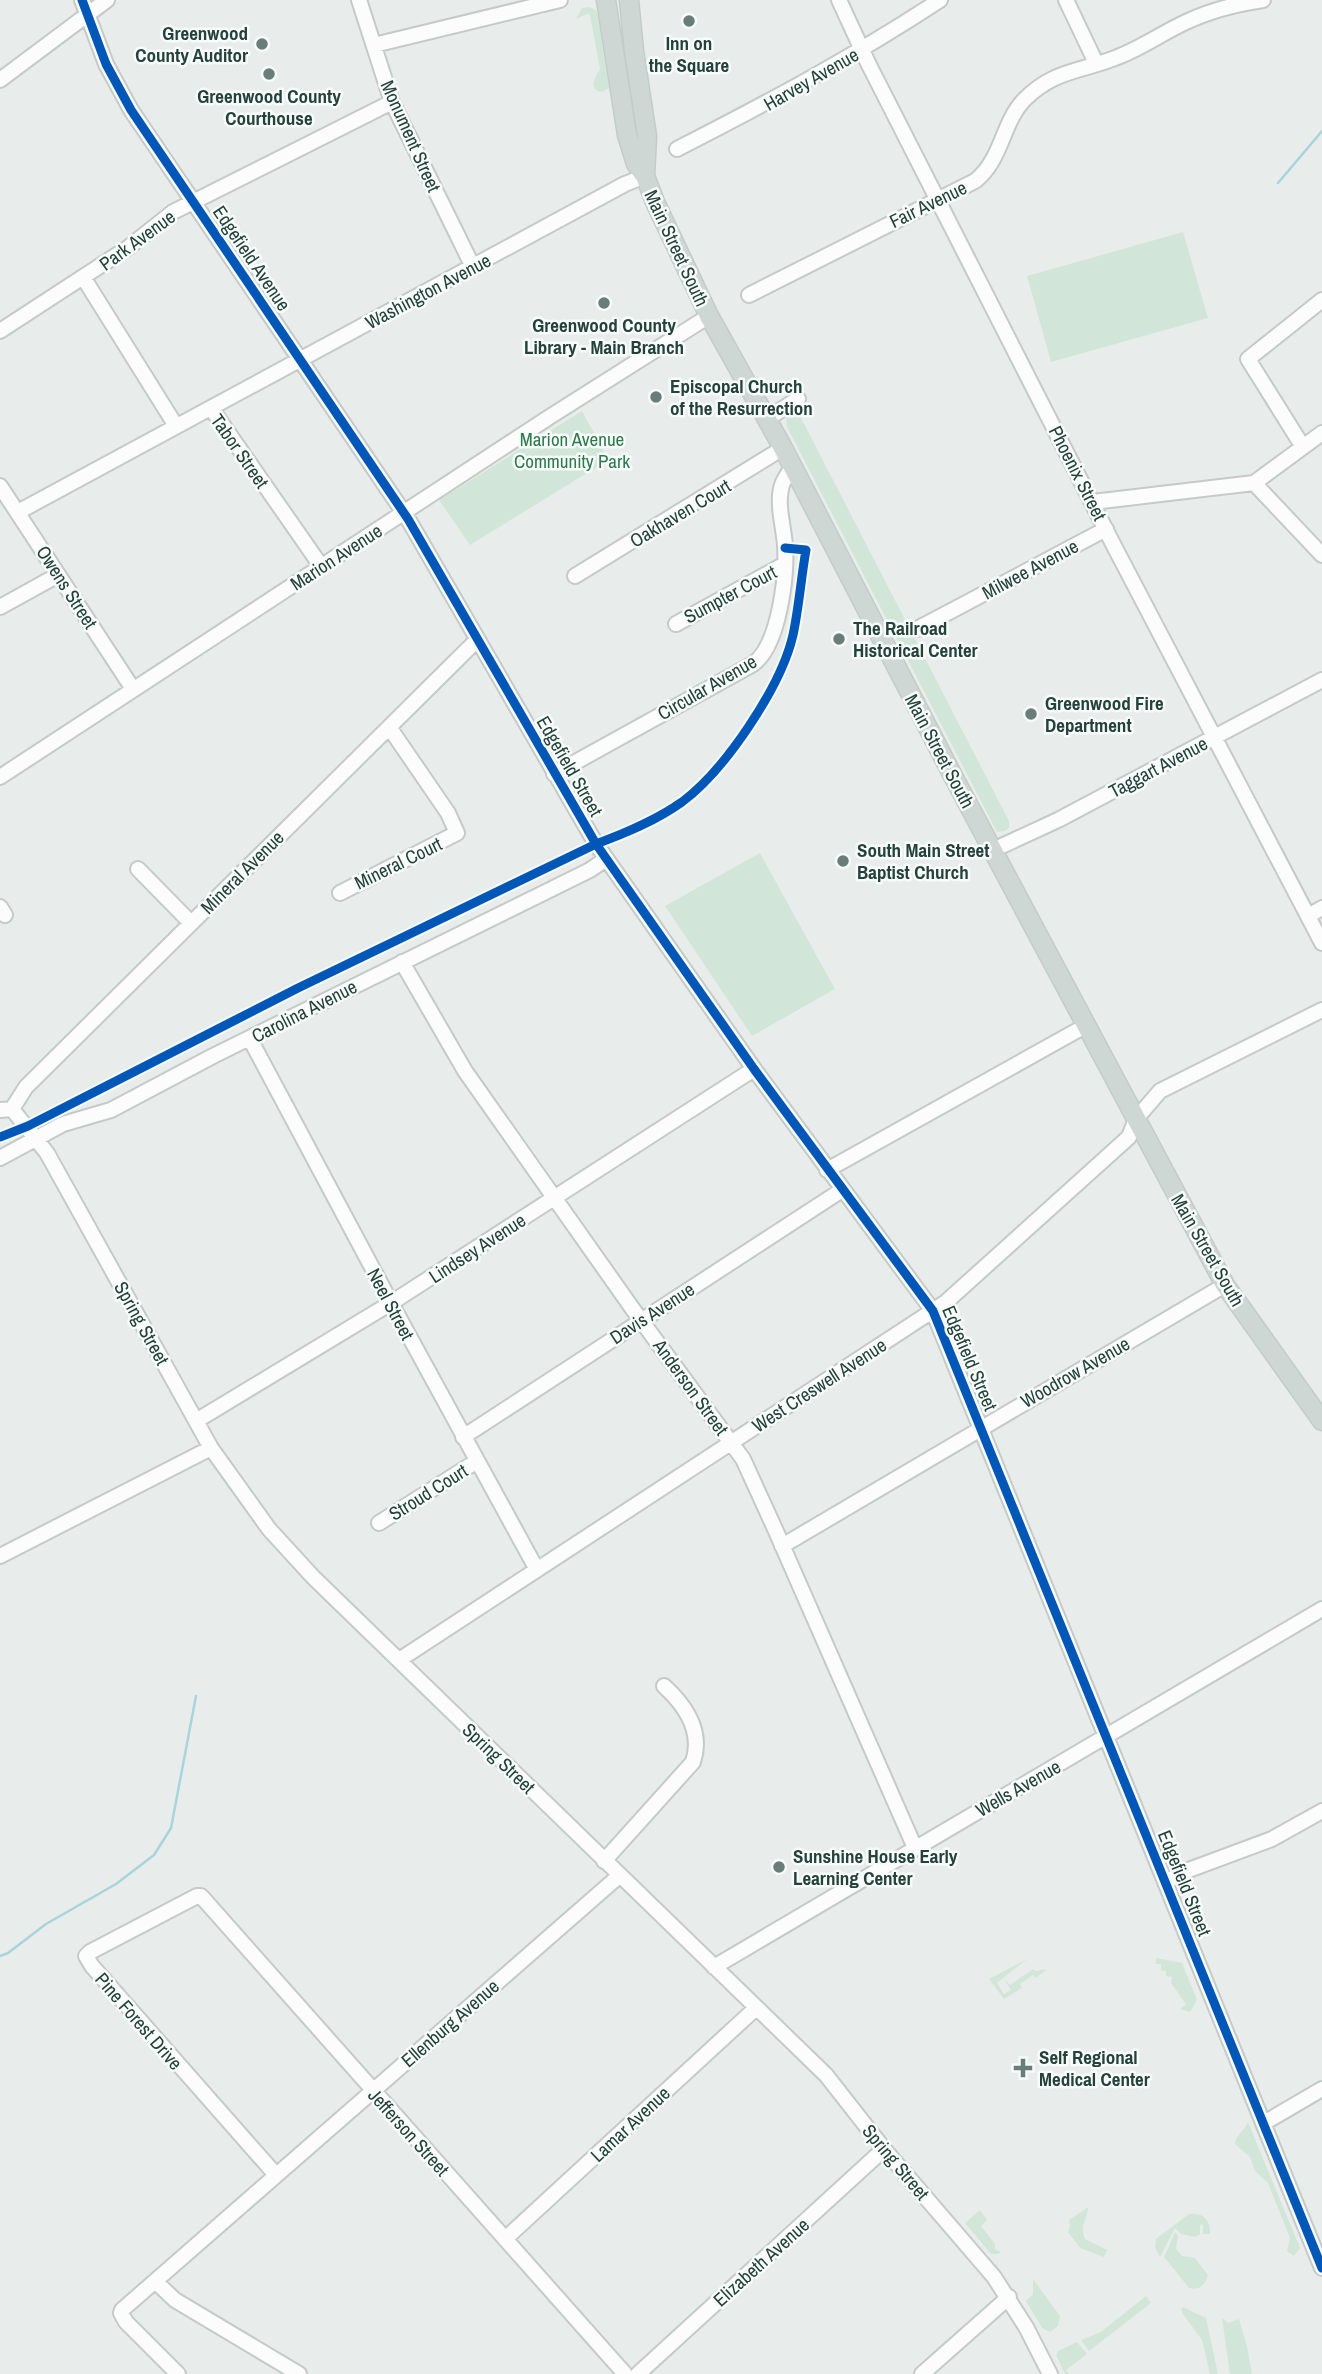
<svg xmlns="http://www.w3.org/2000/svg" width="1322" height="2374" font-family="'Archivo Narrow',sans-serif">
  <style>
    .green { fill: #d1e6d8 }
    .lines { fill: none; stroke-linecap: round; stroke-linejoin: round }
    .stream { stroke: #a9d4db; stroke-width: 2.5 }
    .minor-casing { stroke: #c5cac8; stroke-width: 18 }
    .major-casing { stroke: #c3ccc9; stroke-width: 21 }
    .minor { stroke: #fcfcfc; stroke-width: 14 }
    .major { stroke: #cfd7d5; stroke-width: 18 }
    .cycleway-casing { stroke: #f7fbf9; stroke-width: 13 }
    .cycleway { stroke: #0057b8; stroke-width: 9 }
    .poi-dot { fill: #697e78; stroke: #f7fbf9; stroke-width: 2.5 }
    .labels { text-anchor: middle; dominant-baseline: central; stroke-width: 5; stroke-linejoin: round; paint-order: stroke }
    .poi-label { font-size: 19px; font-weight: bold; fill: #24423a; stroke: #f7fbf9; text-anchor: start }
    .street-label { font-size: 19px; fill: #24423a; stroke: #f7fbf9 }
    .park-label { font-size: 19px; fill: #2d7a4b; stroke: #f7fbf9 }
  </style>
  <rect width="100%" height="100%" fill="#e8edeb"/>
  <path class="green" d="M590,7L596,10L598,17L609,88L602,92C587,89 595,78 600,69L590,15L587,14L576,19L582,8Z
    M1183,232L1208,318L1051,362L1027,276Z
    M582,411L607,457L600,465L470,545L439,500Z
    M794,412H798L1009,821V828L1005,831L997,832L787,427L786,418Z
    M760,853L835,989L752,1036L665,906Z
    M1156,1958L1182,1963L1197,2000L1190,2012L1180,2009L1186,2004L1171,1983L1172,1977L1166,1976V1971L1161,1970V1964H1156Z
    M1027,1959L997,1983L1004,1994L1011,1990L1004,1979L1010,1985L1033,1969L1036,1971L1047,1969L1036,1978L1033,1975L1020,1984L1022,1988L1004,1999L989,1979Z
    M1248,2122L1300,2248L1294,2256L1287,2251L1290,2238L1268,2183L1255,2171L1250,2157L1235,2144C1235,2136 1245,2130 1248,2122Z
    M1088,2207C1088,2221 1079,2222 1085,2239L1107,2250L1104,2257L1080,2248L1068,2232L1070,2225L1069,2220Z
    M980,2210L987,2220L981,2226L995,2244V2249L1001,2252L998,2254H991L965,2223Z
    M1189,2214C1203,2212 1211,2220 1210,2234H1203V2224L1200,2225V2234L1195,2237L1181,2234L1175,2228L1160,2257L1155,2247L1156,2239L1161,2235Z
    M1175,2232L1178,2236L1176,2249L1182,2256L1195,2258L1208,2275C1205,2285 1199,2291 1189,2288L1164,2257Z
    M1033,2279L1060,2316L1058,2326L1050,2332L1042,2328L1026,2301L1033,2294Z
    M1146,2296L1151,2303L1089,2351L1081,2340L1101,2332Z
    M1183,2307L1206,2318L1218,2374H1210L1202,2340L1183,2314L1181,2309Z
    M1222,2318L1228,2323L1239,2319L1247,2346L1252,2374H1230Z
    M1077,2342L1087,2354L1066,2370L1069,2374H1065L1056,2355L1058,2351Z"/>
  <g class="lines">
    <path class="stream" d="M1278,183L1322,131
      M0,1956L8,1953L46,1924L116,1884L154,1855L171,1828L196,1696"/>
    <g class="minor-casing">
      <path id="minor" d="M82,0L106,64L131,110L408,519L596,844L754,1069L933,1311L1322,2268
        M359,0L392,102L473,267
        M839,0L869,65L1113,544L1322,943
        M1066,0L1096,63
        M374,45L560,0
        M0,80L107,0
        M677,149C767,103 855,56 940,0
        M83,277L176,426
        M749,295L975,181C1002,160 1002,123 1024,100C1053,70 1080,72 1115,58C1140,49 1162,33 1186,22C1211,10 1236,4 1263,0
        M0,331L129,247L173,212L392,102
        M211,408L321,566
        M767,419L798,399
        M1303,447L1248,359L1322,300
        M1254,483L1322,555
        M1254,483L1322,433
        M0,486L133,689
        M1093,502L1254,483
        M18,512L625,184L645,176
        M575,576L783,448
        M0,607L58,575
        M676,624L785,564
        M917,629L1106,529
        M554,774L753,664C779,646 787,576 785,546C784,528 776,503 782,485C784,479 789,472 793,466
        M0,777L551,416L709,316
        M993,850L1058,820L1322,680
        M138,869L191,923
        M340,893L457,833L448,813L389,727
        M0,907L5,915
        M1308,916L1322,908
        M402,962L465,1071L632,1308L743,1459L775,1529L915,1848
        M250,1039L391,1303L536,1568
        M12,1109L26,1087L477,640
        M0,1110L12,1109L47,1153L211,1448L269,1529L313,1577L826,2075L884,2149L994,2277L1026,2327L1050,2374
        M0,1158L63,1124L111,1110L213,1056L590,870L606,859
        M827,1170L1087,1025
        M196,1421L391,1303L754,1069
        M463,1437L842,1190
        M379,1523L477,1461
        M782,1546L1225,1285
        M0,1556L211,1448
        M399,1660L946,1302L1129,1137L1136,1119L1160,1091L1322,1010
        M604,1861L693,1762C703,1732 686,1706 664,1686
        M1166,1882L1186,1871L1272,1839L1322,1811
        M714,1967L1322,1609
        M1264,2123L1322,2089
        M276,2175L92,1966L86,1956L90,1952L197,1896H201L625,2374
        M505,2239L756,2008
        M156,2282L175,2300L299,2374
        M178,2374L126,2322L121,2313L122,2310L619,1876
        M638,2374L884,2149
        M922,2374L1009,2297"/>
    </g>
    <g class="major-casing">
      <path id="major" d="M606,0L627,135L636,164L645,176L655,202L709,316L783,448L953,776L1225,1285L1322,1421
        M629,0L634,51L647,136L645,176"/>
    </g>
    <use href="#minor" class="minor"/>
    <use href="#major" class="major"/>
    <g class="cycleway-casing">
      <path id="cycleway" d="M82,0L106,64L131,110L408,519L596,844L754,1069L933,1311L1322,2268
        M0,1137L28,1126L298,988L596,844C626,833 655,821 682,802C725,770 781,687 793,635C799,607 801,578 806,550L785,548"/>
    </g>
    <use href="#cycleway" class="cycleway"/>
  </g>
  <g class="poi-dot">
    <circle cx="689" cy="21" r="7"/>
    <circle cx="262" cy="44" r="7"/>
    <circle cx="269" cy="74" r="7"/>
    <circle cx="604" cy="303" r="7"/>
    <circle cx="656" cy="397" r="7"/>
    <circle cx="839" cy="639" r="7"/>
    <circle cx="1031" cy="714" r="7"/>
    <circle cx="843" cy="861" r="7"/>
    <circle cx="779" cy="1867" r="7"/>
    <path d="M1019.5 2057.5h7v7h7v7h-7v7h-7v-7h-7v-7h7z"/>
  </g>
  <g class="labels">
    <g class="poi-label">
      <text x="248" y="33" text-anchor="end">Greenwood<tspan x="248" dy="22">County Auditor</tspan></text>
      <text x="689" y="43" text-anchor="middle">Inn on<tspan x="689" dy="22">the Square</tspan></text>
      <text x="269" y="96" text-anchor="middle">Greenwood County<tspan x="269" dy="22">Courthouse</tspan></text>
      <text x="604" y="325" text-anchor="middle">Greenwood County<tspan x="604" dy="22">Library - Main Branch</tspan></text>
      <text x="670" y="386">Episcopal Church<tspan x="670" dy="22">of the Resurrection</tspan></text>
      <text x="853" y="628">The Railroad<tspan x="853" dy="22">Historical Center</tspan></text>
      <text x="1045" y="703">Greenwood Fire<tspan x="1045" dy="22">Department</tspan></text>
      <text x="857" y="850">South Main Street<tspan x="857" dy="22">Baptist Church</tspan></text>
      <text x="793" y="1856">Sunshine House Early<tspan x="793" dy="22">Learning Center</tspan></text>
      <text x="1039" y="2057">Self Regional<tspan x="1039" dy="22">Medical Center</tspan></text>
    </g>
    <g class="street-label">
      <text transform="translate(811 79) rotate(-30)">Harvey Avenue</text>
      <text transform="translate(411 136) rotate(66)">Monument Street</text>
      <text transform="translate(928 204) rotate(-26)">Fair Avenue</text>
      <text transform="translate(137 240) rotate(-36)">Park Avenue</text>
      <text transform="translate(677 248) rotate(65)">Main Street South</text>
      <text transform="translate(252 258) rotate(56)">Edgefield Avenue</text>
      <text transform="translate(428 291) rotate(-28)">Washington Avenue</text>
      <text transform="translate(240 451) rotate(55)">Tabor Street</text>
      <text transform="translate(1078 473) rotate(63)">Phoenix Street</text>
      <text transform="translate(680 513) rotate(-31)">Oakhaven Court</text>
      <text transform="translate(336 557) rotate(-33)">Marion Avenue</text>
      <text transform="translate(1030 569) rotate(-28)">Milwee Avenue</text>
      <text transform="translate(67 587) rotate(57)">Owens Street</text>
      <text transform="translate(730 594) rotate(-28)">Sumpter Court</text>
      <text transform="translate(707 687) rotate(-30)">Circular Avenue</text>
      <text transform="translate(940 751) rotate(62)">Main Street South</text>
      <text transform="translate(570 766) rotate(60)">Edgefield Street</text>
      <text transform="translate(1158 767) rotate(-28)">Taggart Avenue</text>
      <text transform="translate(398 863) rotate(-26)">Mineral Court</text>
      <text transform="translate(242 872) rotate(-45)">Mineral Avenue</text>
      <text transform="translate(304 1011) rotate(-27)">Carolina Avenue</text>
      <text transform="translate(477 1248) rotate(-33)">Lindsey Avenue</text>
      <text transform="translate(1208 1250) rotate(60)">Main Street South</text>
      <text transform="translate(391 1304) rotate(62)">Neel Street</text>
      <text transform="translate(652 1313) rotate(-33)">Davis Avenue</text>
      <text transform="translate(142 1323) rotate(61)">Spring Street</text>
      <text transform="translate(970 1358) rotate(67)">Edgefield Street</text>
      <text transform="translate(1075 1372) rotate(-30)">Woodrow Avenue</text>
      <text transform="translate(819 1385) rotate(-33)">West Creswell Avenue</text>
      <text transform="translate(691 1387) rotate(54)">Anderson Street</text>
      <text transform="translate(428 1492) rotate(-32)">Stroud Court</text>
      <text transform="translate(499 1758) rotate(44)">Spring Street</text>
      <text transform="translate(1018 1788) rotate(-30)">Wells Avenue</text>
      <text transform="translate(1185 1883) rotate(68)">Edgefield Street</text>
      <text transform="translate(139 2021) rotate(49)">Pine Forest Drive</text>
      <text transform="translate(450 2023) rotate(-41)">Ellenburg Avenue</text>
      <text transform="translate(630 2124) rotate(-43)">Lamar Avenue</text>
      <text transform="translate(409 2132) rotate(48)">Jefferson Street</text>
      <text transform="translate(896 2162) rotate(50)">Spring Street</text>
      <text transform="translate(761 2262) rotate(-42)">Elizabeth Avenue</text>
    </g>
    <g class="park-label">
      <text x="572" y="439">Marion Avenue<tspan x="572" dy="22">Community Park</tspan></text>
    </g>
  </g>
</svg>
